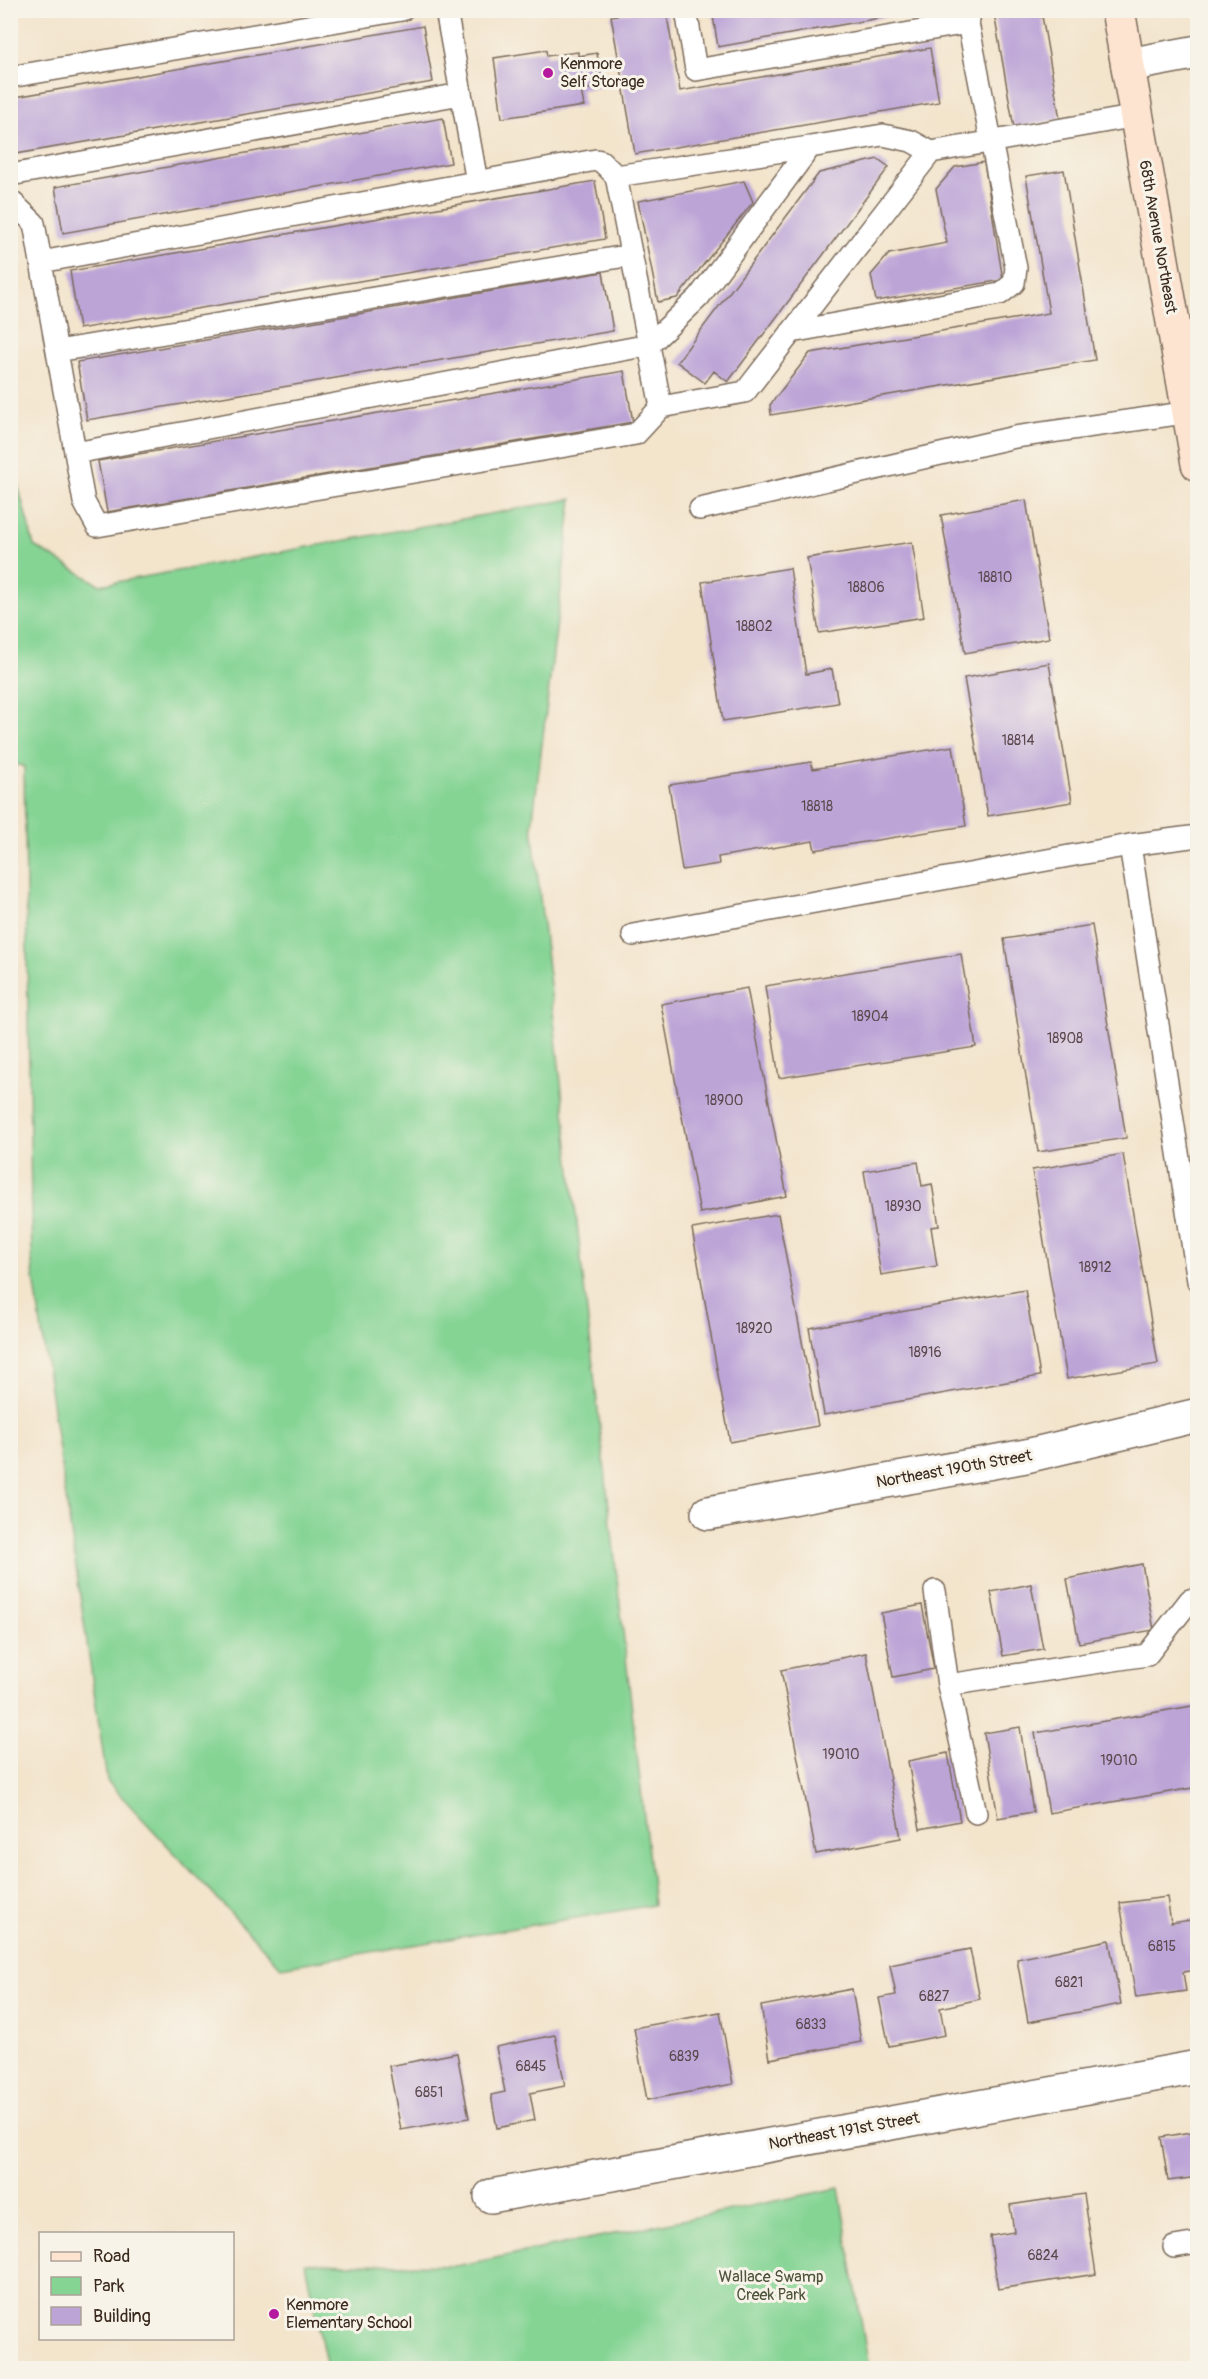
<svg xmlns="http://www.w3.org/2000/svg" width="1208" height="2379" font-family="Pangolin,sans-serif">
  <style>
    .green { fill: #85d494; stroke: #607f59; stroke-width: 1.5 }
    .building { fill: #bca4d7 }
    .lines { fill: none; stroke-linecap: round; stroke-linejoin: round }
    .lane-casing { stroke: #7b6b5b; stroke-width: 24 }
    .street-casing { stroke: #7b6b5b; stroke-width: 36 }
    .secondary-casing { stroke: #7b6b5b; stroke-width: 36 }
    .lane { stroke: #fff; stroke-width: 21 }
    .street { stroke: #fff; stroke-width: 33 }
    .secondary { stroke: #fde4d0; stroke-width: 33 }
    .poi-dot { fill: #b5179e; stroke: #f7f3e8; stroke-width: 2 }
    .labels { text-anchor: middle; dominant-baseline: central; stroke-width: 6; stroke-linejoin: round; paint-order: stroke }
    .number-label { font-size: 14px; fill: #5b484c }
    .poi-label { font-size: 16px; fill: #3b2a1e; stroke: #f7f3e8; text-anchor: start }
    .street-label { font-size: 16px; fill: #3b2a1e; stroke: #f7f3e8 }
    .park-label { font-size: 16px; fill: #4e543c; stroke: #f7f3e8 }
  </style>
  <rect width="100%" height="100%" fill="#f7f3e8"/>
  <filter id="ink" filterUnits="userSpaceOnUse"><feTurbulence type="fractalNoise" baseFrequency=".0167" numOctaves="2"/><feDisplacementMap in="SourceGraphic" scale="12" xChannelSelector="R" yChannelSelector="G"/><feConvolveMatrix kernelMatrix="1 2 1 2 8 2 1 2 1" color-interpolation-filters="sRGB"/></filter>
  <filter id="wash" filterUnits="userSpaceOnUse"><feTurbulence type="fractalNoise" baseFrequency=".008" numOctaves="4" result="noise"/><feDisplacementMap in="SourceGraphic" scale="24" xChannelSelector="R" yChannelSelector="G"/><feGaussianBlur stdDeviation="1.35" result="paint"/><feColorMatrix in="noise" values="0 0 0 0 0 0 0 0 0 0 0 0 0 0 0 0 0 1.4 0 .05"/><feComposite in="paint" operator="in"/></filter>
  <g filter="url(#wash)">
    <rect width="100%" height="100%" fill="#f3e4cc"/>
    <path class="green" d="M11,459L34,546L100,585L572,499L532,826L654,1905L281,1967L107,1781L32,1264L24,766L10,764Z
      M839,2188L869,2368H327L305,2263L456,2266Z"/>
    <g id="blocks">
      <path class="building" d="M644,10H666L680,91L930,48L939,102L635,154L611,16Z
        M712,10H913V12L718,47Z
        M1004,10H1041L1060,119L1014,128L994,13Z
        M423,26L433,82L10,155V98Z
        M546,50L547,56L578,52V56L597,53L602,87L581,90L584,106L502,118L494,58Z
        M443,118L451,163L63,233L55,187Z
        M878,159L889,167L728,382L714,371L705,383L677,362L819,173Z
        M984,162L1003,280L876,301L871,275L889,254L947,243L936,189L955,167Z
        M1064,170L1095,360L771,415L770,405L810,353L1049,313L1026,176Z
        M595,181L605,239L79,329L70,271Z
        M744,181L753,202L677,298L658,302L638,201Z
        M603,272L613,331L87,420L77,362Z
        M624,371L633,422L107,512L98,461Z
        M1026,500L1049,638L965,653L941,515Z
        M912,542L924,617L819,633L807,558Z
        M790,568L806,674L832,669L838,703L723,721L702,582Z
        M1049,663L1072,802L988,816L964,678Z
        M953,746L966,826L815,850L813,841L718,857L719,864L682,870L669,785L811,762L813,769Z
        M1092,925L1126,1138L1038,1152L1004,939Z
        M961,954L976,1047L779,1078L765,986Z
        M747,988L787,1196L700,1213L661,1004Z
        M1123,1154L1158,1364L1067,1379L1032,1170Z
        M918,1162L922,1186L932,1184L939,1226L931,1227L937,1266L881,1275L864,1171Z
        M778,1214L818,1426L730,1442L692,1229Z
        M1025,1290L1040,1376L824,1415L809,1328Z
        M1142,1564L1154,1630L1079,1643L1067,1579Z
        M1031,1584L1043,1649L1003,1656L991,1592Z
        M922,1605L934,1669L893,1677L881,1613Z
        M866,1653L901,1838L816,1854L781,1670Z
        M1198,1705V1787L1049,1813L1035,1733Z
        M1020,1727L1033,1812L998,1818L984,1733Z
        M948,1753L960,1821L920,1829L908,1761Z
        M1167,1897L1171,1923L1198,1919V1970L1183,1972L1186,1991L1136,1998L1120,1903Z
        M1109,1940L1121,2004L1028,2022L1017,1959Z
        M970,1949L980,1999L940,2008L945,2035L889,2046L879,1998L896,1995L890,1965Z
        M852,1989L861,2042L770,2059L761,2006Z
        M720,2012L733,2084L647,2100L634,2028Z
        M555,2035L565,2086L530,2093L535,2120L497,2128L491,2095L505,2092L496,2047Z
        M457,2053L469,2118L401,2130L389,2066Z
        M1198,2131V2177L1168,2181L1161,2137Z
        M1084,2194L1096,2274L998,2289L990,2236L1014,2232L1010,2205Z"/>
    </g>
  </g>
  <g filter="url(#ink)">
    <use href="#blocks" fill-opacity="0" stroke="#7b6b5b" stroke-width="1.5"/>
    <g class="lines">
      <g class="lane-casing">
        <path id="lane" d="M446,10L477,182
          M686,10L696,70L968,23
          M10,77L402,10
          M810,147L883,135L911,141L931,152
          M10,175L461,94
          M10,200L34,223L84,502L97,526L636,434L661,407L745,392L931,152L1137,116
          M41,262L596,160L601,161L616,176L661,407
          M791,332L1000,294L1014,283L1016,268L968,23L971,10
          M57,351L632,255
          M75,453L649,345L699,297L810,147L616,176
          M700,509L1015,437L1198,411
          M1130,845L1198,1281
          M633,935L1130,845L1198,836
          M935,1591L948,1685L976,1813
          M948,1685L1147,1655L1190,1600L1198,1598
          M1174,2247L1198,2243"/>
      </g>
      <g class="street-casing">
        <path id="street" d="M1128,65L1198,52
          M708,1513L1026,1456L1198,1415
          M491,2196L1198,2067"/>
      </g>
      <g class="secondary-casing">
        <path id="secondary" d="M1118,10L1198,464"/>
      </g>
      <use href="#lane" class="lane"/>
      <use href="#street" class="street"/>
      <use href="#secondary" class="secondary"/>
    </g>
  </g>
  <g class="poi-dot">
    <circle cx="548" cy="73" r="6"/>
    <circle cx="274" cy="2314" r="6"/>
  </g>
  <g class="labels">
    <g class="number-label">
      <text x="995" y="577">18810</text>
      <text x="866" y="587">18806</text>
      <text x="754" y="626">18802</text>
      <text x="1018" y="740">18814</text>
      <text x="817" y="806">18818</text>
      <text x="870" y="1016">18904</text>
      <text x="1065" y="1038">18908</text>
      <text x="724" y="1100">18900</text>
      <text x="903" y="1206">18930</text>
      <text x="1095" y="1267">18912</text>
      <text x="754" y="1328">18920</text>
      <text x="925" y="1352">18916</text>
      <text x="841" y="1754">19010</text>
      <text x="1119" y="1760">19010</text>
      <text x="1162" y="1946">6815</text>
      <text x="1069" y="1982">6821</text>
      <text x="934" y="1996">6827</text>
      <text x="811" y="2024">6833</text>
      <text x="684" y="2056">6839</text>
      <text x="531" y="2066">6845</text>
      <text x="429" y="2092">6851</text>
      <text x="1043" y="2255">6824</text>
    </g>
    <g class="poi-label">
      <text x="560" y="64">Kenmore<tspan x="560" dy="18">Self Storage</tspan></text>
      <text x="286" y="2305">Kenmore<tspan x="286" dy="18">Elementary School</tspan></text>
    </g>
    <g class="street-label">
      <text transform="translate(1158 237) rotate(80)">68th Avenue Northeast</text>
      <text transform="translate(954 1469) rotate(-10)">Northeast 190th Street</text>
      <text transform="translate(844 2131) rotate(-10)">Northeast 191st Street</text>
    </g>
    <g class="park-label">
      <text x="771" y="2277">Wallace Swamp<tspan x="771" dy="18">Creek Park</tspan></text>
    </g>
  </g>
  <rect width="1208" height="2379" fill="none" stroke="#f7f3e8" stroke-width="36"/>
  <rect x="39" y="2232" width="195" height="108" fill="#f7f3e8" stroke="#aca397" stroke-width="1.5"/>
  <rect x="51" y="2252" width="30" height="9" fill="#fde4d0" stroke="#aca397" stroke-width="1.5"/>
  <text x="93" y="2262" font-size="18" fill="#3b2a1e">Road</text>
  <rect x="51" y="2277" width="30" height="18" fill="#85d494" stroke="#aca397" stroke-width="1.5"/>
  <text x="93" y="2292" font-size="18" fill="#3b2a1e">Park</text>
  <rect x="51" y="2307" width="30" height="18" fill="#bca4d7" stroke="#aca397" stroke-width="1.5"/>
  <text x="93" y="2322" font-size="18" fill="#3b2a1e">Building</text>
</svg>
